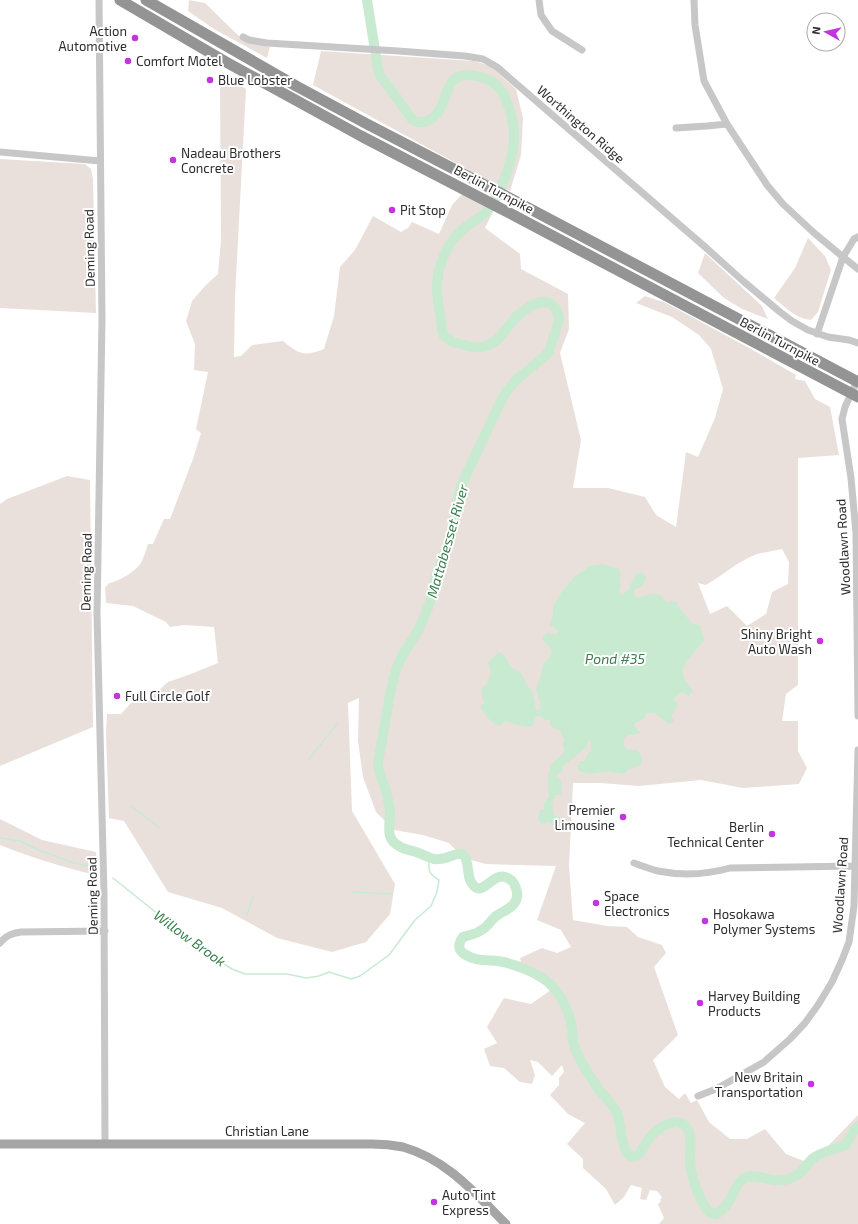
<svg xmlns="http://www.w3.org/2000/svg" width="858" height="1224" font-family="'Exo 2',sans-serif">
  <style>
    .green { fill: #eae0db; fill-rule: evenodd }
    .water { fill: #c7ead1 }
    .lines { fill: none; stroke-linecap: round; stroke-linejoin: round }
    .stream { stroke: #c7ead1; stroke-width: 1.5 }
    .river { stroke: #c7ead1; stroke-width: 10 }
    .minor { stroke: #c7c7c7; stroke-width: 7 }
    .major { stroke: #a5a5a5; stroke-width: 9 }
    .highway { stroke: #949494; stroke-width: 11 }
    .poi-dot { fill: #c334df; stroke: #fff; stroke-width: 1.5 }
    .labels { text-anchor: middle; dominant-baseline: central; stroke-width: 4; stroke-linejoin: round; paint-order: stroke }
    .poi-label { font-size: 13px; fill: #2d2d2d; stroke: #fff; text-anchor: start }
    .street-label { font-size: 13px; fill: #2d2d2d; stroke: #fff }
    .water-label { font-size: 14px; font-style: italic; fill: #3a804e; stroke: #fff }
  </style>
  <rect width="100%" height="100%" fill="#fff"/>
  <path class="green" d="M189,0L205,3L245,42L270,47L267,58L214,29L188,11Z
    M321,51L474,61L491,66L516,89L523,118L521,155L510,191L496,185L313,85Z
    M222,72L246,89L235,297L234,357L241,356L252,345L283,341C299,354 304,357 324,349L334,316L340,267L355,250L373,216L401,232L408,228L412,222L439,234L452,205L463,193L494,210L485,228L520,254L521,269L568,294L569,329L560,353L581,440L573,488H608L645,497L656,515L676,527L686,452L698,457L715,418L723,389L711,349L699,335L672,317L636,303L645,296L666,303L751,349L796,375L795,379L805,381L815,399L830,407L839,455L798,458V685L786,694L782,721H798V751L807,768L799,784L743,788L701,780L639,786L600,783H573L569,866L573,920L607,926L627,927L638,937L662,945L666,953L654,967L678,1035L653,1060L665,1087L679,1099L685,1093L691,1103L697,1100L709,1122L730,1139H747L765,1129L786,1154L804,1161L826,1148L858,1115V1224H659L664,1218L658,1204L661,1201L660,1200L662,1197L657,1191L650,1190L646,1200L640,1199L642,1188L631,1185L624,1197L615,1205L606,1189L583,1168V1159L567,1144L585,1123L568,1114L550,1095L559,1085V1078L564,1072L562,1065L552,1076L538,1062L530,1060L535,1075L532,1084L520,1082L504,1068L490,1066L484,1049L497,1043L487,1027L504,998L531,1004L555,987L522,967L520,958L542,948L557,953L571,947L561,930L537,920L556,866L486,864L464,858L449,843L423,835L394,830L376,812L363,777L358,741L359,698L348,703L352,811L395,884L390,914L366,942L332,952L277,938L222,908L168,892L124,821L109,818L106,733L107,714H121L132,702L147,701L168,682L191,674L218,663L214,627L184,625L170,627L166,622L133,606L106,603L105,588L109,583C118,582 136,571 141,563C144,557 146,550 148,544H153L164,519H170L193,459L201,433L196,429L208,372L194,370L195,344L186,321L192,301L205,286L218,274L221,240L220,76ZM782,549L789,562L788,584L772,592L766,614L747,626L727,606L710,614L698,583L706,585C723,575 738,561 757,554C765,552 774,551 782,549Z
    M0,159L85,164L91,169L93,179L96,313L0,308Z
    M808,238L825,256L831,270L818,312L811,320C795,318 786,308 774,298L795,268Z
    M705,253L762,306L768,319L742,309L724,298L698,273Z
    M67,476L90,480L93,727L0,766V504L7,499Z
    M0,819L42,840L96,852L98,876C64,867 32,858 0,845Z"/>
  <path class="water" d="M603,564L619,569L621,575L619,578L621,586L619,592L622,595L630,588V584L633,581L636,574L642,572L646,577C646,584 641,587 634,590V595L639,598C644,595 656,592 661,596C663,597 664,600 666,602L676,601L681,610L693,624L700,625L704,640L687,661L682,671L684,677V680L687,682L693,691L689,696L682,692L673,699L677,703V706L671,716L674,721L669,724L654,713H646L643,720L637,722L634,724L638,731H640V733L630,735L625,737L623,744L628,750H638L642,758V764L628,770L624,774C617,774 611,771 604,772C591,773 593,776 579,771L577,767L580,761H585L587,755L591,751L590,741H588L586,748L563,766L562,772L557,775L556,778L561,780L562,788L561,795H556L552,802L554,816L560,817L559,826L552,825L549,822L541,824L538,819L540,810L544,809V803L549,796C548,777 545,766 563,754L565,749L562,745L564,740L560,731L550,726V720H546L540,716L535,717L534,724L530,727L516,725L510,722L505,721L500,726C490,723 486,715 480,707L484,702L482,697L481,688L487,684L491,672L488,662L499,652L504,655L512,668L519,671L525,679L526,684L533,693L536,710L541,708L536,688L541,676L543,665L551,655L552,650L542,639L543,636L547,633L556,634L559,631L550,625L553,614V606L563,590L575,576L590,566Z"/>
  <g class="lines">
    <path class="stream" d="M309,759L337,724
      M131,806L160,828
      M0,838L21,841L36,849L74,863L92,867
      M113,878L189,939L201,950L232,969L245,974H287L306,978L319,976L329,972L351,979L360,976L389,955L415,920L431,906L437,892L439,880C429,874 427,870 430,858
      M352,892L392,894
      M247,915L253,896"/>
    <path class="river" d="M367,0L378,69L380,75L412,119C417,123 421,123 427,121C450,112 441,77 465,75C475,75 489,78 496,85C509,97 514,122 514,139C513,153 509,168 504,180C499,190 495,202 488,210C481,218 470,223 462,230C446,245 437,267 437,288C437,302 441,316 442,330L444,336L453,342L472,347H482L489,345L497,340L517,316L526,309L534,304L543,302L550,303L556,309L559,317L558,323L549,351L544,357L516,380L506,392L500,403L461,486L456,505L452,533L436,576L429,605L419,629L402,656L396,670L391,689L378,763C378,775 385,784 387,795C388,801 390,807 390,813C390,826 385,839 399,846C403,849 409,850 413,851C420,853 427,857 434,859C445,861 455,852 463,854C471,863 465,878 474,886C486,897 494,865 512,881C515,884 516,888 517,892C519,906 505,910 496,916C491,920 488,926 483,929C477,934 470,935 463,937C459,942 457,949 463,953C473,961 486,960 498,961C515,964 542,974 553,987C562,997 570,1014 572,1028C573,1034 572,1040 574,1046C580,1062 590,1077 600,1091C606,1098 613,1105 617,1113C622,1124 620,1152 632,1157L637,1156C644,1149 646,1140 653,1134C662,1125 682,1114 689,1132C692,1140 690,1151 690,1159C690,1174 699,1202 710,1213L716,1214C733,1205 733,1185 744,1178C756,1172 771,1183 783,1180C791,1179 800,1175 804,1168C807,1165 809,1162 812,1159C822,1151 835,1150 846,1144C851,1138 852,1131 858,1126"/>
    <path class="minor" d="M99,0L102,320L97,614L104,893L105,1144
      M539,0L541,15L552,31L582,50
      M694,0L695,25L704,81L727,124L767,185L783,204L813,232L843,257L858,269
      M243,37L249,40L267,43L398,51L465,56L483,59L497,67L704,246L743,281L780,312L792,321L808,330L828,337L849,340L858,343
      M676,128L707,126L727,124
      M0,152L100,161
      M817,334L843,257L854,239L858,237
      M858,379L845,407L842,419L851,478L856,533L858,716
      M634,863C642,866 650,869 658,871C683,876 705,875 730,868L855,866
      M0,943C5,936 12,933 21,932L105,931
      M698,1096L716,1089L764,1062L790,1039L805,1023L818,1005L832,982L842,960L849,942L854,906L858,750"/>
    <path class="major" d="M0,1144H372C382,1144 393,1145 403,1147C446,1159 475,1193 506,1224"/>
    <path class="highway" d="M120,0L226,62L361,136L496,206L858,397
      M146,0L298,87L367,124L502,194L858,382"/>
  </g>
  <g class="poi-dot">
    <circle cx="135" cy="38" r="4"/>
    <circle cx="128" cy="61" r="4"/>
    <circle cx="210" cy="80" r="4"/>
    <circle cx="173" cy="160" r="4"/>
    <circle cx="392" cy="210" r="4"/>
    <circle cx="820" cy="641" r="4"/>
    <circle cx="117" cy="696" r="4"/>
    <circle cx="623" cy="817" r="4"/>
    <circle cx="772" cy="834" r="4"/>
    <circle cx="596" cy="903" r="4"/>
    <circle cx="705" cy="921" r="4"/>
    <circle cx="700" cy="1003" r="4"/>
    <circle cx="811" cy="1084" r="4"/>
    <circle cx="434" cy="1202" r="4"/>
  </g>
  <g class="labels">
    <g class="poi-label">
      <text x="127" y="31" text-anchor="end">Action<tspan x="127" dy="15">Automotive</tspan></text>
      <text x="136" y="61">Comfort Motel</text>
      <text x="218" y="80">Blue Lobster</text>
      <text x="181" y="153">Nadeau Brothers<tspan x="181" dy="15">Concrete</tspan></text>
      <text x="400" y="210">Pit Stop</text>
      <text x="812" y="634" text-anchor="end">Shiny Bright<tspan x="812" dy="15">Auto Wash</tspan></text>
      <text x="125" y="696">Full Circle Golf</text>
      <text x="615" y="810" text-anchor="end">Premier<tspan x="615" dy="15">Limousine</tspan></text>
      <text x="764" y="827" text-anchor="end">Berlin<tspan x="764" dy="15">Technical Center</tspan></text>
      <text x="604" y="896">Space<tspan x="604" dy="15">Electronics</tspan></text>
      <text x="713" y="914">Hosokawa<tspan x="713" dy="15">Polymer Systems</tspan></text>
      <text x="708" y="996">Harvey Building<tspan x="708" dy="15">Products</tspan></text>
      <text x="803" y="1077" text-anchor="end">New Britain<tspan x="803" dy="15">Transportation</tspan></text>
      <text x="442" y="1195">Auto Tint<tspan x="442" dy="15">Express</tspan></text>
    </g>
    <g class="street-label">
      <text transform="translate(581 124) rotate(41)">Worthington Ridge</text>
      <text transform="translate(494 189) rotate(28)">Berlin Turnpike</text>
      <text transform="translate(89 248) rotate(-91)">Deming Road</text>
      <text transform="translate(780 341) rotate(28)">Berlin Turnpike</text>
      <text transform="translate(843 547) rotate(-93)">Woodlawn Road</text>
      <text transform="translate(86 572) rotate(-89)">Deming Road</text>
      <text transform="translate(840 885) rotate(-86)">Woodlawn Road</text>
      <text transform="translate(92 896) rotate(-91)">Deming Road</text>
      <text x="267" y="1131">Christian Lane</text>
    </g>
    <g class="water-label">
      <text transform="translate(447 541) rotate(-74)">Mattabesset River</text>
      <text x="615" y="658">Pond #35</text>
      <text transform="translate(190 938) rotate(36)">Willow Brook</text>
    </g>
  </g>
  <g transform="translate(826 32) rotate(278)"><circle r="19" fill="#ffffff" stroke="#ababab"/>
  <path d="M0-3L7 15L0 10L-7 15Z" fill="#c334df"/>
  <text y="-6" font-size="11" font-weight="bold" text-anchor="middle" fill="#2d2d2d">N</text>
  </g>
</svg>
